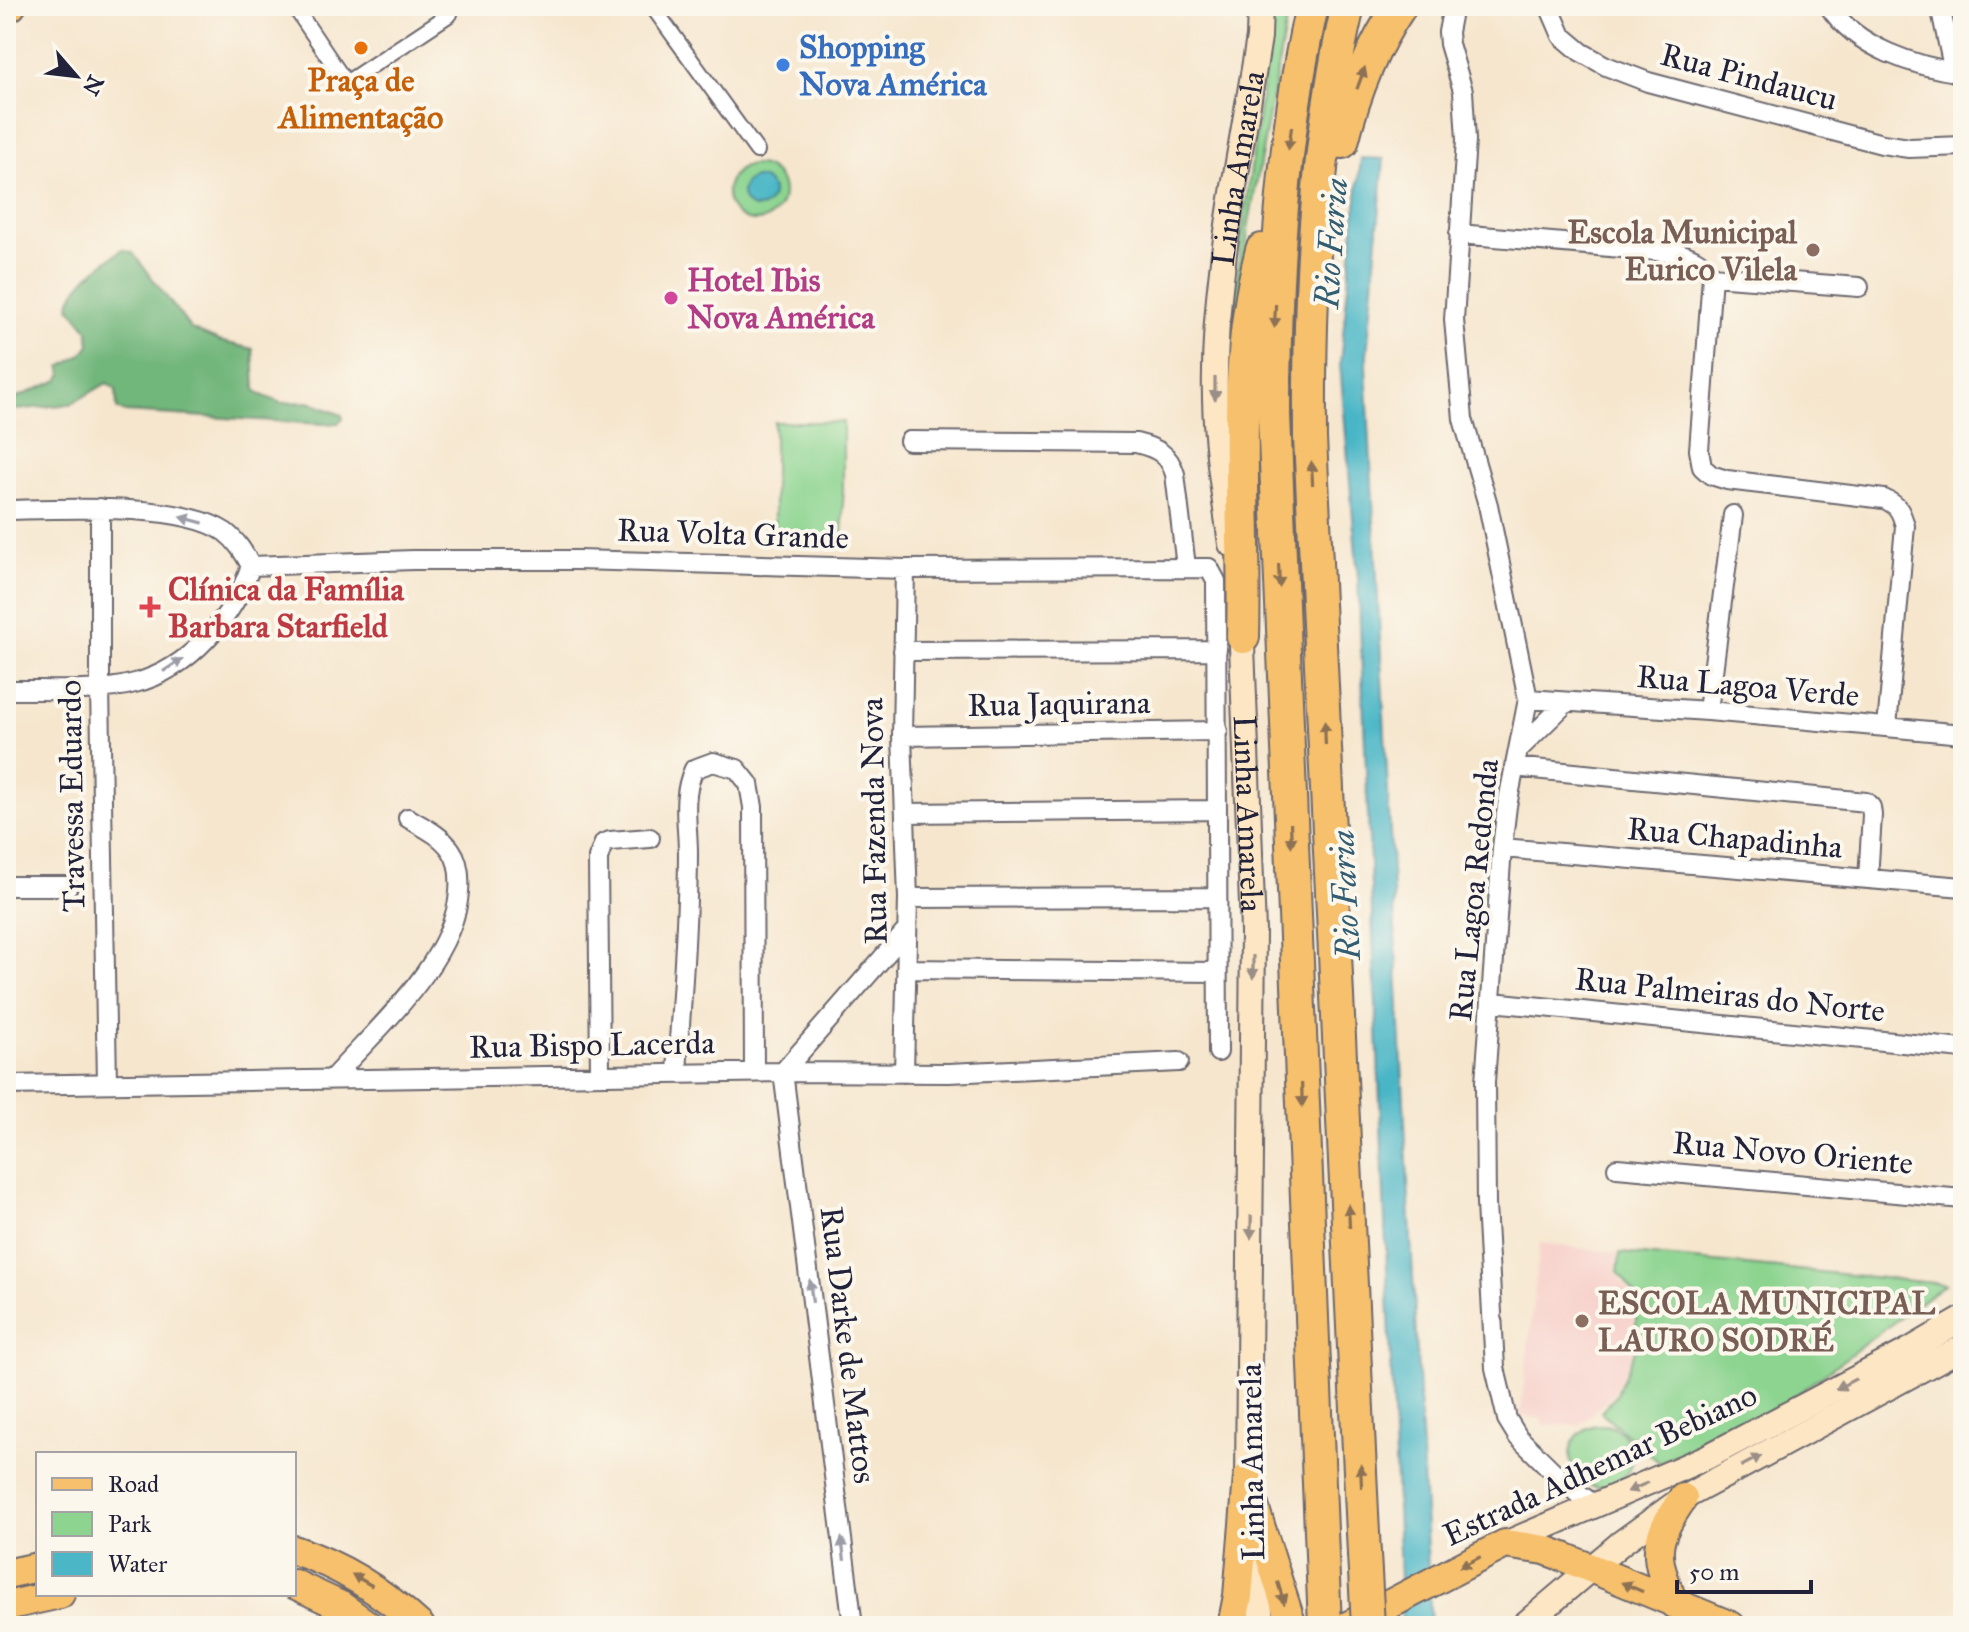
<svg xmlns="http://www.w3.org/2000/svg" width="1969" height="1632" font-family="'IM FELL Great Primer',serif">
  <style>
    .built { fill: #f7d0ca }
    .green { fill: #8cd490; stroke: #577b66; stroke-width: 2 }
    .forest { fill: #71b67a; stroke: #4a6c5a; stroke-width: 2 }
    .water { fill: #4ab6c6; stroke: #366c80; stroke-width: 2 }
    .lines { fill: none; stroke-linecap: round; stroke-linejoin: round }
    .pedestrian-casing { stroke: #6c676e; stroke-width: 18 }
    .minor-casing { stroke: #6c676e; stroke-width: 22 }
    .secondary-casing { stroke: #6c676e; stroke-width: 28 }
    .primary-casing { stroke: #6c676e; stroke-width: 32 }
    .motorway-casing { stroke: #6c676e; stroke-width: 36 }
    .pedestrian { stroke: #fff; stroke-width: 14 }
    .minor { stroke: #fff; stroke-width: 18 }
    .secondary { stroke: #fce6c4; stroke-width: 24 }
    .primary { stroke: #f7c06c; stroke-width: 28 }
    .motorway { stroke: #f7c06c; stroke-width: 32 }
    .motorway-bridge-casing { stroke: #6c676e; stroke-width: 36; stroke-linecap: butt }
    .motorway-bridge { stroke: #f7c06c; stroke-width: 32 }
    .oneway { fill: #8c7154 }
    .oneway2 { fill: #9a8e86 }
    .oneway3 { fill: #9c9ca7 }
    .food-dot { fill: #e8710a; stroke: #fbf7ec; stroke-width: 3 }
    .shop-dot { fill: #3f7fe0; stroke: #fbf7ec; stroke-width: 3 }
    .education-dot { fill: #8d6e63; stroke: #fbf7ec; stroke-width: 3 }
    .hotel-dot { fill: #d1479c; stroke: #fbf7ec; stroke-width: 3 }
    .health-dot { fill: #e0444e; stroke: #fbf7ec; stroke-width: 3 }
    .labels { text-anchor: middle; dominant-baseline: central; stroke-width: 8; stroke-linejoin: round; paint-order: stroke }
    .shop-label { font-size: 32px; font-weight: bold; fill: #366cbe; stroke: #fbf7ec; text-anchor: start }
    .street-label { font-size: 32px; fill: #22223b; stroke: #fbf7ec }
    .food-label { font-size: 32px; font-weight: bold; fill: #c56008; stroke: #fbf7ec }
    .education-label { font-size: 32px; font-weight: bold; fill: #785e54; stroke: #fbf7ec; text-anchor: end }
    .hotel-label { font-size: 32px; font-weight: bold; fill: #b23c85; stroke: #fbf7ec; text-anchor: start }
    .health-label { font-size: 32px; font-weight: bold; fill: #be3a42; stroke: #fbf7ec; text-anchor: start }
    .water-label { font-size: 34px; font-style: italic; fill: #325d73; stroke: #fbf7ec }
  </style>
  <rect width="100%" height="100%" fill="#fbf7ec"/>
  <filter id="ink" filterUnits="userSpaceOnUse"><feTurbulence type="fractalNoise" baseFrequency=".0125" numOctaves="2"/><feDisplacementMap in="SourceGraphic" scale="16" xChannelSelector="R" yChannelSelector="G"/><feConvolveMatrix kernelMatrix="1 2 1 2 8 2 1 2 1" color-interpolation-filters="sRGB"/></filter>
  <filter id="wash" filterUnits="userSpaceOnUse"><feTurbulence type="fractalNoise" baseFrequency=".006" numOctaves="4" result="noise"/><feDisplacementMap in="SourceGraphic" scale="32" xChannelSelector="R" yChannelSelector="G"/><feGaussianBlur stdDeviation="1.8" result="paint"/><feColorMatrix in="noise" values="0 0 0 0 0 0 0 0 0 0 0 0 0 0 0 0 0 1.4 0 .05"/><feComposite in="paint" operator="in"/></filter>
  <g filter="url(#wash)">
    <rect width="100%" height="100%" fill="#f6e6ce"/>
    <path class="built" d="M1540,1243L1617,1253L1615,1273L1633,1296L1634,1347L1614,1394L1579,1425H1543V1419L1520,1416Z"/>
    <path class="green" d="M1274,6H1289L1248,228L1236,358L1230,354L1240,247Z
      M727 193a28 28 0 1 1 56 0a28 28 0 1 1-56 0Z
      M774,422H843V540H774Z
      M1620,1253L1945,1284L1784,1404L1660,1463L1601,1412L1616,1396L1637,1346L1635,1294L1618,1272Z
      M1570 1456a31 31 0 1 1 62 0a31 31 0 1 1-62 0Z"/>
    <path class="forest" d="M123,249L133,253L191,329L219,341L253,349L255,389L259,394L281,403L309,402L342,415L343,419L338,423L322,424L125,412L117,409L116,390L107,383L71,404L6,411V402L59,380L62,375L61,367L81,355L90,345L88,330L69,306C75,280 103,265 123,249Z"/>
    <path class="water" d="M1361,158L1384,159L1366,366L1431,1626H1402L1358,578L1340,364Z
      M742 193a15 15 0 1 1 30 0a15 15 0 1 1-30 0Z"/>
  </g>
  <g filter="url(#ink)">
    <g class="lines">
      <g class="pedestrian-casing">
        <path id="pedestrian" d="M294,6L346,83L450,14L444,6
          M652,6L757,151"/>
      </g>
      <g class="minor-casing">
        <path id="minor" d="M1453,6L1448,32L1449,44L1463,91L1466,140L1454,320L1463,419L1488,505L1528,699L1507,806L1502,848L1485,1082L1486,1204L1495,1368L1507,1419L1518,1437L1567,1485L1596,1506
          M1549,6L1562,36L1581,52L1606,66L1648,82L1882,144L1909,148L1963,146
          M1829,6C1856,48 1916,67 1963,73
          M1940,6L1954,72
          M1459,234L1679,253C1695,258 1703,263 1712,276L1699,450L1702,467L1711,475L1727,480L1884,499C1898,505 1901,511 1905,526L1887,727
          M1712,276L1859,287
          M909,441L1136,443C1157,448 1169,454 1175,474L1186,567
          M100,508V688L107,1083
          M6,510C60,509 181,502 225,532C237,541 244,553 251,566
          M251,566L413,560H577L905,569L1209,568L1216,581L1218,1052
          M903,651L1217,650
          M6,690C47,689 94,694 135,683C190,669 233,617 251,566
          M1528,699L1708,711L1963,734
          M1708,711L1733,515
          M902,736L1218,731
          M1518,750L1567,702
          M1514,767L1866,802L1871,807L1872,815L1868,879
          M905,813L1217,810
          M1502,848L1963,887
          M6,886H68
          M908,898L1216,897
          M906,969L1217,972
          M1492,1002L1963,1049
          M783,1072L853,1626
          M783,1072L907,930
          M904,1073L908,898L902,736L905,569
          M677,1074C681,1001 688,927 688,853C688,824 681,797 694,769L713,762L737,769L749,784L753,807L754,1073
          M600,1075L598,858L604,843L610,841L650,838
          M331,1080C377,1028 454,962 459,892C460,879 459,861 451,850C441,835 423,827 408,818
          M6,1085L783,1072L949,1073L1179,1062
          M1617,1168L1963,1199"/>
      </g>
      <g class="secondary-casing">
        <g id="secondary">
          <path id="s1" d="M1231,544C1224,495 1216,447 1215,399C1212,277 1241,156 1259,37L1260,6"/>
          <path id="s2" d="M1241,620L1253,931L1248,1477L1252,1494"/>
          <path d="M1254,1535V1562L1262,1626"/>
          <path d="M1505,1544L1707,1457L1908,1351L1963,1319"/>
          <path d="M1523,1626L1621,1543L1683,1498L1963,1347"/>
        </g>
      </g>
      <g class="primary-casing">
        <path id="primary" d="M6,9L11,6
          M1254,1506L1292,1626
          M294,1550C343,1566 383,1592 420,1626
          M6,1574L38,1567
          M294,1584L341,1606L369,1626
          M1674,1604C1653,1554 1652,1543 1683,1498
          M6,1606L60,1594
          M1232,1626L1238,1596L1248,1477
          M1348,1626L1505,1544L1545,1550L1566,1558L1731,1626"/>
      </g>
      <g class="motorway-casing">
        <path id="motorway" d="M1312,6C1282,140 1274,278 1274,415L1325,1626
          M1348,6C1315,147 1309,294 1310,438L1364,1554
          M1342,142C1354,93 1372,47 1400,6
          M1243,637C1247,508 1229,376 1262,250"/>
      </g>
      <use href="#pedestrian" class="pedestrian"/>
      <use href="#minor" class="minor"/>
      <use href="#secondary" class="secondary"/>
      <use href="#primary" class="primary"/>
      <use href="#motorway" class="motorway"/>
      <g class="motorway-bridge-casing">
        <path id="motorway-bridge" d="M1364,1554L1368,1626"/>
      </g>
      <use href="#motorway-bridge" class="motorway-bridge"/>
    </g>
    <defs><path id="oneway-solid" d="M-6-.8H1V-3.2L6.5 0L1 3.2V.8H-6Z" transform="scale(2)"/></defs>
    <g class="oneway">
      <use href="#oneway-solid" transform="translate(1361 78) rotate(-70)"/>
      <use href="#oneway-solid" transform="translate(1290 138) rotate(98)"/>
      <use href="#oneway-solid" transform="translate(1275 316) rotate(93)"/>
      <use href="#oneway-solid" transform="translate(1312 473) rotate(-93)"/>
      <use href="#oneway-solid" transform="translate(1279 576) rotate(88)"/>
      <use href="#oneway-solid" transform="translate(1325 733) rotate(-92)"/>
      <use href="#oneway-solid" transform="translate(1291 835) rotate(88)"/>
      <use href="#oneway-solid" transform="translate(1302 1095) rotate(88)"/>
      <use href="#oneway-solid" transform="translate(1349 1216) rotate(-93)"/>
      <use href="#oneway-solid" transform="translate(1361 1476) rotate(-93)"/>
      <use href="#oneway-solid" transform="translate(1470 1562) rotate(154)"/>
      <use href="#oneway-solid" transform="translate(362 1580) rotate(-150)"/>
      <use href="#oneway-solid" transform="translate(1632 1587) rotate(-157)"/>
      <use href="#oneway-solid" transform="translate(1281 1593) rotate(73)"/>
    </g>
    <g class="oneway2">
      <use href="#oneway-solid" transform="translate(1215 389) rotate(90)"/>
      <use href="#oneway-solid" transform="translate(1253 967) rotate(90)"/>
      <use href="#oneway-solid" transform="translate(1251 1227) rotate(91)"/>
      <use href="#oneway-solid" transform="translate(1846 1384) rotate(152)"/>
      <use href="#oneway-solid" transform="translate(1751 1461) rotate(-28)"/>
      <use href="#oneway-solid" transform="translate(1638 1487) rotate(156)"/>
    </g>
    <g class="oneway3">
      <use href="#oneway-solid" transform="translate(192 520) rotate(-165)"/>
      <use href="#oneway-solid" transform="translate(173 665) rotate(-33)"/>
      <use href="#oneway-solid" transform="translate(811 1291) rotate(-97)"/>
      <use href="#oneway-solid" transform="translate(843 1549) rotate(-97)"/>
    </g>
  </g>
  <circle class="food-dot" cx="361" cy="48" r="8"/>
  <circle class="shop-dot" cx="783" cy="65" r="8"/>
  <g class="education-dot">
    <circle cx="1813" cy="250" r="8"/>
    <circle cx="1582" cy="1321" r="8"/>
  </g>
  <circle class="hotel-dot" cx="671" cy="298" r="8"/>
  <path class="health-dot" d="M146 595h8v8h8v8h-8v8h-8v-8h-8v-8h8z"/>
  <g class="labels">
    <g class="shop-label">
      <text x="799" y="47">Shopping<tspan x="799" dy="37">Nova América</tspan></text>
    </g>
    <g class="street-label">
      <text transform="translate(1749 77) rotate(15)">Rua Pindaucu</text>
      <text stroke="none"><textPath href="#s1" startOffset="378">Linha Amarela</textPath></text>
      <text transform="translate(733 534) rotate(2)">Rua Volta Grande</text>
      <text transform="translate(1748 686) rotate(5)">Rua Lagoa Verde</text>
      <text transform="translate(1059 704) rotate(-1)">Rua Jaquirana</text>
      <text transform="translate(72 796) rotate(-91)">Travessa Eduardo</text>
      <text stroke="none"><textPath href="#s2" startOffset="194">Linha Amarela</textPath></text>
      <text transform="translate(874 821) rotate(-91)">Rua Fazenda Nova</text>
      <text transform="translate(1735 838) rotate(5)">Rua Chapadinha</text>
      <text transform="translate(1474 890) rotate(-84)">Rua Lagoa Redonda</text>
      <text transform="translate(1730 995) rotate(6)">Rua Palmeiras do Norte</text>
      <text transform="translate(592 1045) rotate(-1)">Rua Bispo Lacerda</text>
      <text transform="translate(1793 1153) rotate(5)">Rua Novo Oriente</text>
      <text transform="translate(848 1345) rotate(83)">Rua Darke de Mattos</text>
      <text transform="translate(1252 1462) rotate(-91)">Linha Amarela</text>
      <text transform="translate(1600 1465) rotate(-25)">Estrada Adhemar Bebiano</text>
    </g>
    <g class="food-label">
      <text x="361" y="80">Praça de<tspan x="361" dy="37">Alimentação</tspan></text>
    </g>
    <g class="education-label">
      <text x="1797" y="232">Escola Municipal<tspan x="1797" dy="37">Eurico Vilela</tspan></text>
      <text x="1598" y="1303" text-anchor="start">ESCOLA MUNICIPAL<tspan x="1598" dy="37">LAURO SODRÉ</tspan></text>
    </g>
    <g class="hotel-label">
      <text x="687" y="280">Hotel Ibis<tspan x="687" dy="37">Nova América</tspan></text>
    </g>
    <g class="health-label">
      <text x="168" y="589">Clínica da Família<tspan x="168" dy="37">Barbara Starfield</tspan></text>
    </g>
    <g class="water-label">
      <text transform="translate(1331 243) rotate(-86)">Rio Faria</text>
      <text transform="translate(1345 895) rotate(-93)">Rio Faria</text>
    </g>
  </g>
  <rect width="1969" height="1632" fill="none" stroke="#fbf7ec" stroke-width="32"/>
  <rect x="36" y="1452" width="260" height="144" fill="#fbf7ec" stroke="#a4a2a5" stroke-width="2"/>
  <rect x="52" y="1478" width="40" height="12" fill="#f7c06c" stroke="#a4a2a5" stroke-width="2"/>
  <text x="108" y="1492" font-size="24" fill="#22223b">Road</text>
  <rect x="52" y="1512" width="40" height="24" fill="#8cd490" stroke="#a4a2a5" stroke-width="2"/>
  <text x="108" y="1532" font-size="24" fill="#22223b">Park</text>
  <rect x="52" y="1552" width="40" height="24" fill="#4ab6c6" stroke="#a4a2a5" stroke-width="2"/>
  <text x="108" y="1572" font-size="24" fill="#22223b">Water</text>
  <g transform="translate(76 76) rotate(118)" stroke="#fbf7ec" stroke-width="6" paint-order="stroke">
  <path d="M0-6L14 30L0 20L-14 30Z" fill="#22223b"/>
  <text y="-12" font-size="22" font-weight="bold" text-anchor="middle" fill="#22223b">N</text>
  </g>
  <path d="M1677 1580v12h134v-12" fill="none" stroke="#22223b" stroke-width="4"/>
  <text x="1689" y="1580" font-size="24" fill="#22223b" stroke="#fbf7ec" stroke-width="6" paint-order="stroke">50 m</text>
</svg>
